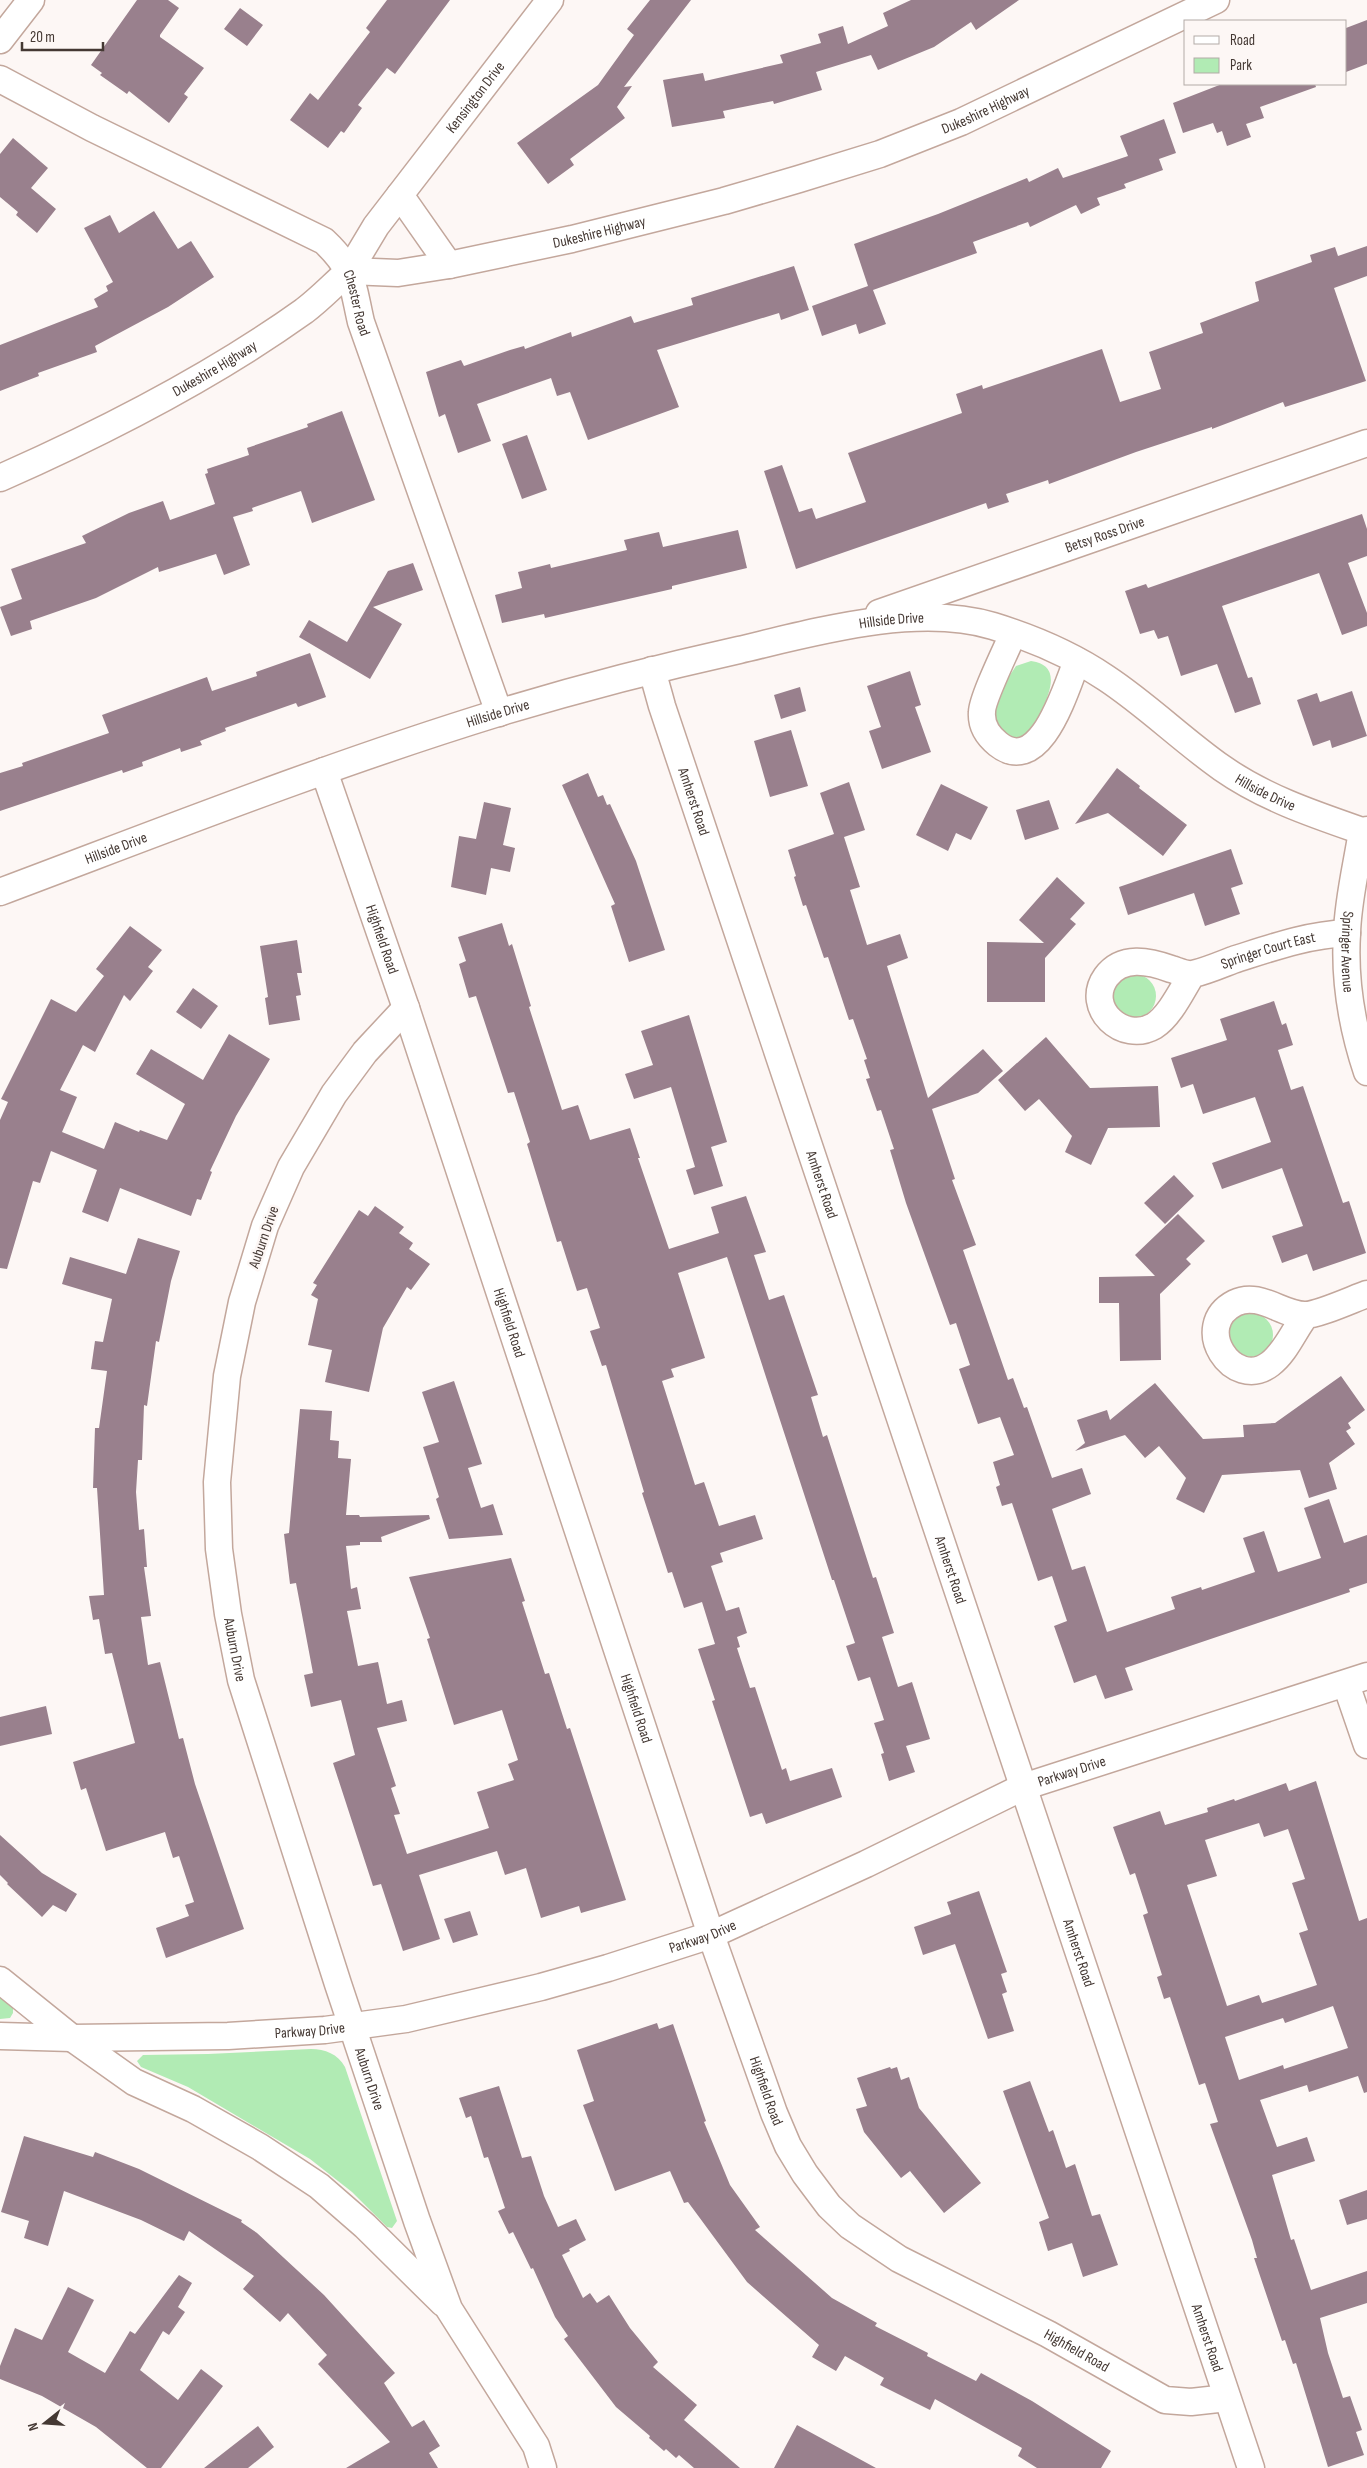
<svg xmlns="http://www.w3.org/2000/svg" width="1367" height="2468" font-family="'Sofia Sans Condensed',sans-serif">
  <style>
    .green { fill: #b1ebb4 }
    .building { fill: #99808d; fill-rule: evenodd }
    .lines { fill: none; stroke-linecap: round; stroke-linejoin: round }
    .street-casing { stroke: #c3a79c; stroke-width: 29 }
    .street { stroke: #fff; stroke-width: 26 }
    .labels { text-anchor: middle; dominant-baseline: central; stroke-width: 5; stroke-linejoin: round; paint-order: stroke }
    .street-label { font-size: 15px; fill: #443833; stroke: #fdf7f5 }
  </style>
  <rect width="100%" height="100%" fill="#fdf7f5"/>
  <path class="green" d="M1031,661C1060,665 1051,689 1043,708C1040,715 1038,724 1033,730C1029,735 1023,737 1016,739L999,730L994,714L1008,678L1016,666Z
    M1112 996a22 22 0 1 1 44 0a22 22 0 1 1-44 0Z
    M1229 1335a22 22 0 1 1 44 0a22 22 0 1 1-44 0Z
    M0,1995L13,2006V2013L10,2018L0,2019Z
    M311,2049C325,2049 338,2054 345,2067L397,2221L392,2228L387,2227L352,2192L310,2159L188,2087L141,2067L137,2061L143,2055L208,2054Z"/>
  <path class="building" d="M137,0H168L179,8L160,35V37L204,68L184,94L188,97L169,123L129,91L127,94L100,75L102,73L91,65Z
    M387,0H450L395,74L387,68L358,105L362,108L344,133L341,131L328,148L290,120L310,93L318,100L370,32L366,28Z
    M650,0H691L624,87L632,86L617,107L625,118L570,159L574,165L548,184L517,143L598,85L634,35L627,29Z
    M911,0H1019L976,30L971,22L934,47L878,70L871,55L816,72L822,90L774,104L773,101L723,111L725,118L672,127L663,80L703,73L705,81L783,63L780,55L821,43L818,34L843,26L848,44L888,26L883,13Z
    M240,8L263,25L247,46L224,29Z
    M1367,20V64L1346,72V28Z
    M1222,84H1315L1316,87L1260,107L1264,118L1246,124L1251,137L1227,146L1222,131L1217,133L1213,123L1183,133L1173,103Z
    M1164,119L1176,153L1159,159L1163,170L1124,184L1126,188L1097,198L1100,205L1081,214L1076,205L1030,227L1028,222L973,242L977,253L873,290L886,324L859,334L856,324L822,336L812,306L868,286L854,244L938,214L1027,178L1029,182L1058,168L1063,178L1128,156L1120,136Z
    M13,138L48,168L31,188L56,209L37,233L16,215L18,212L0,197V154Z
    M154,211L178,249L191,241L214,277L168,307L95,346L97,352L38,373L39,376L0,391V345L98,307L94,299L108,291L106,286L113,282L84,228L110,215L119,233Z
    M1367,246V276L1334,288L1366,381L1285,407L1283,402L1212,429V427L1136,452L1049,484L1048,480L1006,494L1009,502L988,509L986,503L796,569L764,471L782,465L799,512L812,508L816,519L866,502L848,453L962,413L956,394L982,385L983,389L1102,349L1120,402L1161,389L1149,352L1203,333L1200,323L1259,301L1255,282L1312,262L1310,255L1335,247L1338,256Z
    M794,266L809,310L781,320L779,313L657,350L679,407L588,440L570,392L557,396L551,378L477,404L491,441L458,453L445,414L439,417L426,372L461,360L464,366L510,350L524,346L525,349L571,332L572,337L631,316L634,323L693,305L691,298Z
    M342,411L375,500L312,523L301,491L252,508L253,511L233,517L250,565L224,575L216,554L159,572L158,567L96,598L30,621L32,629L11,636L0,607L22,599L11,569L86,543L82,536L129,513L163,501L170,520L215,504L205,474L208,473L207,469L249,455L247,448L308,427L307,424Z
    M527,435L547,490L522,499L502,444Z
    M1362,514L1367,529V556L1348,563L1367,613V626L1342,635L1319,573L1222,606L1248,678L1252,677L1261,704L1235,713L1217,664L1181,676L1168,636L1158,639L1154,630L1140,634L1125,591L1146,584L1148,588Z
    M738,530L747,568L672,586V589L545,618L544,614L502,623L495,595L522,588L518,572L550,564L551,568L627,550L624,540L659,532L663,547Z
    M413,563L423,590L373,607L402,624L370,679L299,637L309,620L347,642L388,571Z
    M310,653L326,697L298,707L296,703L225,728L226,731L200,741L202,745L181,752L180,748L142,762L143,766L123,773L122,770L0,811V773L23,766L22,763L109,733L102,715L207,677L212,691L257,676L256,672Z
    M910,671L921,705L915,707L931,752L882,769L869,731L881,727L867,686Z
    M800,687L806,711L781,719L774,695Z
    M1352,691L1367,736L1332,748L1330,740L1313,746L1297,700L1317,693L1320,702Z
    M791,730L808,786L770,797L754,741Z
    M1117,768L1140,786L1139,788L1187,825L1163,856L1108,813L1075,824Z
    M588,773L598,797L603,795L607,805L610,804L636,861L665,950L629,962L611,906L615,904L562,785Z
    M849,782L865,830L844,837L860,887L850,890L867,945L900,934L908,958L887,966L928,1098L983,1049L1003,1071L978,1093L932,1109L955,1179L952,1180L976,1245L963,1250L1008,1380L1013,1378L1024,1408L1027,1407L1052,1478L1082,1468L1091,1494L1052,1509L1072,1570L1085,1566L1107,1632L1175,1609L1171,1597L1201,1587L1202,1590L1255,1572L1243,1538L1264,1531L1278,1572L1321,1558L1304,1508L1329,1499L1344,1543L1367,1535V1583L1349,1589L1350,1592L1125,1668L1133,1690L1105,1699L1096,1675L1074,1683L1054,1626L1067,1621L1052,1576L1038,1581L1012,1503L1002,1506L996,1487L1000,1485L993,1462L1014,1455L1000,1417L978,1424L959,1369L970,1365L956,1323L950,1325L906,1203L890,1150L894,1149L881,1110L877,1111L866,1079L870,1078L864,1060L867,1059L853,1019L849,1020L828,957L824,958L806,905L803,906L794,877L796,876L788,850L834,834L820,793Z
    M941,784L988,807L971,840L956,833L948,851L916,835Z
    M1049,800L1059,829L1025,840L1016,810Z
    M484,802L511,808L503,845L515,848L510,872L491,868L486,895L451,887L459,836L476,839Z
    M1231,849L1243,884L1231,888L1240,914L1205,926L1194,893L1128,915L1119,887Z
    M1057,877L1085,903L1070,919L1076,924L1045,958V1002H987V942L1044,943L1019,920Z
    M502,923L509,946L512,944L531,1006L529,1007L562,1110L578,1105L590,1140L630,1128L640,1158H638L669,1249L719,1233L711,1207L746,1196L766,1252L754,1255L769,1300L784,1295L818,1395L811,1397L823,1437L827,1435L873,1578L876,1577L894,1633L882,1637L898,1687L912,1682L930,1739L906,1746L915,1772L889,1781L881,1754L884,1753L874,1723L884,1720L870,1677L858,1681L846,1646L855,1643L834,1580H832L727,1257L678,1273L705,1358L671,1369L674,1377L662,1381L695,1485L704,1482L719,1526L755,1515L763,1539L720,1553L723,1562L711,1566L726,1611L739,1607L747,1633L737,1637L740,1647L737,1648L750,1688L755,1687L782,1770L786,1768L790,1781L832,1768L842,1797L766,1824L762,1813L750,1817L712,1701L715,1700L698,1649L715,1644L702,1602L684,1608L672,1572L668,1573L642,1493L644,1492L606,1365L602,1366L590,1331L600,1328L587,1288L577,1291L561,1241L557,1242L527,1144L530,1142L514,1092L508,1093L476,996L469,998L459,964L466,961L458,937Z
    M130,926L162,950L148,967L153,971L130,1001L124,995L95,1052L83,1045L60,1090L77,1097L62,1132L104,1149L115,1122L139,1132L140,1130L167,1140L185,1104L136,1074L151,1049L203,1080L229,1034L270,1059L236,1116L210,1171L212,1172L201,1200L197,1199L191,1216L120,1188L108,1222L82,1212L97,1170L51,1151L40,1183L33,1181L7,1269L0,1268V1120L8,1102L1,1099L51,999L76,1012L104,976L96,969Z
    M297,940L302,973H297L301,995L296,996L300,1020L269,1025L265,998L268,997L260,946Z
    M193,988L218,1006L201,1029L176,1012Z
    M1274,1001L1282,1025L1286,1023L1293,1045L1278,1050L1291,1090L1303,1086L1343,1203L1349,1201L1366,1253L1313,1271L1307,1254L1282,1263L1272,1236L1303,1226L1282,1168L1222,1189L1212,1163L1271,1142L1255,1097L1203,1114L1193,1084L1181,1088L1171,1058L1227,1040L1220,1019Z
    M689,1015L727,1142L711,1147L723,1186L694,1195L686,1170L695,1167L671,1087L634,1099L625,1074L653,1065L641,1031Z
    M1046,1037L1090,1088L1158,1086L1160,1127L1108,1128L1091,1165L1065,1152L1072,1136L1039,1099L1025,1111L998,1080Z
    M1174,1175L1194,1196L1165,1224L1144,1203Z
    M375,1206L404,1227L399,1233L413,1243L409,1249L430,1264L411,1290L407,1287L383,1328L369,1392L325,1382L332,1350L308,1345L318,1299L311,1295L317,1285L313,1283L359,1210L368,1216Z
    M1178,1214L1205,1241L1186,1259L1191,1264L1160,1294L1161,1360L1120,1361L1119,1303H1099V1277L1155,1276L1135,1255Z
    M138,1238L180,1251L171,1281L159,1342L156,1341L147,1406L144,1405L142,1460H138L136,1492L139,1530L144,1529L147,1567H144L151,1616L141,1617L148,1665L160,1662L179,1739L183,1738L195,1784L244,1929L166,1958L156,1928L189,1916L185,1905L194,1902L179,1856L173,1858L165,1832L106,1851L86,1788L81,1790L73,1762L135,1743L112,1653L105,1654L99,1619L93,1620L89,1596L104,1595L97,1488H93L95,1428H99L107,1371L91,1369L95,1341L103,1342L112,1299L62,1284L70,1257L126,1274Z
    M1341,1376L1365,1410L1348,1423L1351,1428L1346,1431L1355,1444L1329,1463L1337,1489L1309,1498L1300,1470L1222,1475L1204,1513L1176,1499L1186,1478L1159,1446L1145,1458L1125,1435L1075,1451L1085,1443L1077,1420L1107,1410L1110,1420L1155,1383L1203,1439L1244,1437L1243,1425L1275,1423Z
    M454,1381L482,1464L468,1468L481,1508L493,1504L503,1535L449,1539L436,1499L439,1497L423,1447L439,1442L422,1392Z
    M300,1409L332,1411L330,1440L339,1441L338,1458L351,1459L346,1515H359L360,1517L429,1515L430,1519L381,1537L382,1542H360V1545L346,1546L351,1589L357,1587L361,1609L347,1611L358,1666L378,1662L387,1704L402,1700L407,1721L377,1728L396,1786L391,1788L400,1814L394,1815L407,1854L489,1828L477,1792L514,1780L508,1764L518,1760L502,1710L454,1725L427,1639L430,1638L409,1577L511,1558L525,1601L522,1602L545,1674L549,1673L567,1729L570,1728L626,1900L581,1913L579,1906L541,1918L526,1868L505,1875L497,1851L419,1875L440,1939L403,1951L381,1884L373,1886L333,1763L355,1755L341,1700L311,1707L304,1675L313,1673L296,1583L290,1584L284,1534L289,1533Z
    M46,1706L52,1734L0,1746V1717Z
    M1316,1781L1359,1921L1367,1918V2092L1364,2093L1358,2076L1309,2092L1307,2085L1260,2100L1277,2147L1307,2137L1315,2161L1272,2175L1291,2240L1294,2239L1311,2290L1367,2271V2303L1320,2318L1328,2353L1343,2398L1350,2396L1362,2430L1356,2432L1364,2455L1328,2467L1296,2363L1293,2364L1285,2340L1282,2341L1254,2258H1257L1252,2240L1210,2124L1218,2122L1205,2083L1199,2085L1170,1997L1164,1999L1157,1977L1162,1975L1143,1915L1148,1913L1135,1873L1130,1875L1113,1827L1160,1811L1165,1825L1208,1812L1207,1808L1234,1799L1235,1801L1286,1783L1289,1791ZM1259,1823L1264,1837L1288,1829L1305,1879L1292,1883L1308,1930L1299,1933L1317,1985L1262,2003L1259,1995L1227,2006L1187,1885L1217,1876L1205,1840ZM1333,2006L1348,2048L1284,2069L1283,2065L1239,2080L1225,2037L1283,2018L1285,2023Z
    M0,1835L42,1873L77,1894L66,1912L53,1905L42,1917L7,1884L8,1883L0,1875Z
    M979,1891L1007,1972L1001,1974L1007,1992L1002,1994L1014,2031L988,2039L955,1944L923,1955L914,1927L951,1914L947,1902Z
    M470,1911L478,1935L453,1943L444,1919Z
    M657,2023L659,2029L673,2024L706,2121L704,2122L730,2185L760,2227L755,2230L832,2298L877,2323L875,2326L928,2353L927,2356L976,2381L981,2373L1032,2401L1111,2451L1101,2468H1037L1018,2456L1022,2448L935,2399L930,2410L880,2385L884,2378L845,2356L836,2371L812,2357L819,2345L747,2282L688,2202L684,2203L670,2171L615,2191L583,2105L594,2101L577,2050Z
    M890,2067L891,2069L897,2067L901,2080L909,2077L919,2108L981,2183L944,2213L910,2171L901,2178L864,2132L856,2109L867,2106L857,2078Z
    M1030,2081L1049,2132L1053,2130L1066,2168L1075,2164L1092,2216L1100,2214L1118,2265L1083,2277L1072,2243L1048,2251L1039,2222L1049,2218L1003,2091Z
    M499,2086L522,2158L531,2156L544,2196L558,2227L576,2219L586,2240L569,2249L570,2251L562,2255L583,2298L590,2293L597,2303L609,2295L630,2328L658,2362L653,2367L697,2405L684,2420L740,2468H694L679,2455L676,2458L666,2449L664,2451L649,2438L650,2436L616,2407L564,2339L568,2336L555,2317L533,2268L531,2269L513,2232L509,2234L498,2211L505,2208L488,2157L484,2158L471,2116L466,2118L459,2098Z
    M24,2136L93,2157L95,2152L139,2169L242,2220L241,2222L257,2233L324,2295L395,2373L384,2383L412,2427L424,2420L440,2446L429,2453L438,2468H346L390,2442L318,2364L327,2355L288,2313L280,2322L243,2289L254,2276L189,2231L184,2241L141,2220L64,2191L48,2246L24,2238L29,2221L1,2212Z
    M1367,2190V2219L1347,2225L1339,2200Z
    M179,2275L192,2283L178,2307L185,2312L169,2335L163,2331L140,2370L178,2400L201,2369L223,2386L161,2468H147L96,2427L42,2396L0,2379V2366L15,2328L42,2340L68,2287L94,2300L68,2352L105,2373L130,2331L135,2334Z
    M797,2425L876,2468H774Z
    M258,2426L274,2447L248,2468H204Z"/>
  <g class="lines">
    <g class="street-casing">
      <g id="street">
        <path d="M0,40L31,0"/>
        <path id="s1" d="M0,79L92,128L324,241C354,269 352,283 361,322L499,713"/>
        <path d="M400,195L449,265"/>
        <path id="s2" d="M349,271L376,226L550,0"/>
        <path id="s3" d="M0,478C102,433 213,376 304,311C320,299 334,284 349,271L398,273L449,265L572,239L724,201L799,179L880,154L961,122L1216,0"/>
        <path id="s4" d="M879,613L1367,443"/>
        <path d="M1013,634C1007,648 982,699 982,712C981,725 988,736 998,744C1041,778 1066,687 1077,661"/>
        <path id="s5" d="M652,670L662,706L1251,2468"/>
        <path id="s6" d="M324,771L406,1008L711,1935L774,2113L788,2146L805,2174L829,2206L850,2226L899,2259L1048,2334L1165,2400L1191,2402L1227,2398"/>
        <path id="s7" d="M1362,831C1357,864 1348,899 1347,933C1344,980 1352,1027 1367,1072"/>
        <path id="s8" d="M0,892C165,830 329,765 498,713C577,689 658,668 739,650C815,632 916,603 993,626C1032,638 1072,655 1106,678C1147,705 1182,740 1222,768C1265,798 1313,814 1362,831L1367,830"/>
        <path id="s9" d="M1192,974C1182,990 1170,1016 1154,1026C1123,1044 1084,1008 1106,977C1122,955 1149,961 1171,969C1178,971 1186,975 1193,974C1206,971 1220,965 1233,960C1271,948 1306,935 1347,933"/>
        <path id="s10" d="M406,1008L365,1052L334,1094L291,1167L265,1226L242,1302L227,1376L217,1482L219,1549L228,1614L241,1680L338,1984L417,2221L449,2309L536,2446L543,2468"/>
        <path d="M1306,1315C1294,1330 1286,1352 1270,1364C1233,1392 1190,1326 1235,1303C1259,1291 1282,1315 1305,1315C1318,1315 1353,1299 1367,1294"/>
        <path d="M1346,1684L1367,1745"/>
        <path d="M0,1980L72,2038L134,2082L193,2109L260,2147L319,2186L365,2226L443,2303"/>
        <path id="s11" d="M0,2036L72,2038L228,2036L325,2030L406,2019L541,1987L608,1968L711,1935L866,1864L1023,1787L1367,1676"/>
      </g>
    </g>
    <use href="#street" class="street"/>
  </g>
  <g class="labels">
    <g class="street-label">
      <text stroke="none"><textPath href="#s2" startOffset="215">Kensington Drive</textPath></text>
      <text stroke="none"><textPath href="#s3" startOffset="1068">Dukeshire Highway</textPath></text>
      <text stroke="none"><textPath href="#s3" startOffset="662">Dukeshire Highway</textPath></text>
      <text stroke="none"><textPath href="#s1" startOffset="434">Chester Road</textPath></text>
      <text stroke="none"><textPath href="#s3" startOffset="241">Dukeshire Highway</textPath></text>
      <text stroke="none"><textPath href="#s4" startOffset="239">Betsy Ross Drive</textPath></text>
      <text stroke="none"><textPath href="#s8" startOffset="934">Hillside Drive</textPath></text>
      <text stroke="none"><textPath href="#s8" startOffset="529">Hillside Drive</textPath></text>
      <text stroke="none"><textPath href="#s8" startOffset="1358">Hillside Drive</textPath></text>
      <text stroke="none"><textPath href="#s5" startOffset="138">Amherst Road</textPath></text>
      <text stroke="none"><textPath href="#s8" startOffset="124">Hillside Drive</textPath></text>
      <text stroke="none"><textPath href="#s6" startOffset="178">Highfield Road</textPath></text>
      <text stroke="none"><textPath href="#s9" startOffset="332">Springer Court East</textPath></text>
      <text stroke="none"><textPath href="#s7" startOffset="122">Springer Avenue</textPath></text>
      <text stroke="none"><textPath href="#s5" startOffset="542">Amherst Road</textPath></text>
      <text transform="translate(264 1237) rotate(-71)">Auburn Drive</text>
      <text stroke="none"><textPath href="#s6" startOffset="582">Highfield Road</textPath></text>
      <text stroke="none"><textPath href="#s5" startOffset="948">Amherst Road</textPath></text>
      <text stroke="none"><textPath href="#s10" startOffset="692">Auburn Drive</textPath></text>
      <text stroke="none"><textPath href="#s6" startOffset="988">Highfield Road</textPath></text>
      <text stroke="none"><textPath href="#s11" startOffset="1120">Parkway Drive</textPath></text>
      <text stroke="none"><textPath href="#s11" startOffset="715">Parkway Drive</textPath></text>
      <text stroke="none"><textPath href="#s5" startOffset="1352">Amherst Road</textPath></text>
      <text stroke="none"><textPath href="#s11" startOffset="310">Parkway Drive</textPath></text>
      <text stroke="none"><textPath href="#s10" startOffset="1142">Auburn Drive</textPath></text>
      <text stroke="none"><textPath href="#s6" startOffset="1392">Highfield Road</textPath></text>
      <text stroke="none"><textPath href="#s5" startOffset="1758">Amherst Road</textPath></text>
      <text stroke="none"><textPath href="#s6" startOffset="1812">Highfield Road</textPath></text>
    </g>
  </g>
  <rect x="1184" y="20" width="162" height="65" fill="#fdf7f5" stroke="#b3aba7"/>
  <rect x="1194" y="36" width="25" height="8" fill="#ffffff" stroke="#b3aba7"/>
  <text x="1230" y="45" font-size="15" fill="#443833">Road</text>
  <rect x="1194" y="58" width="25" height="15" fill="#b1ebb4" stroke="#b3aba7"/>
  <text x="1230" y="70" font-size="15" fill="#443833">Park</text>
  <g transform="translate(45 2423) rotate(253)" stroke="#fdf7f5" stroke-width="4" paint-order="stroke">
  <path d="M0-4L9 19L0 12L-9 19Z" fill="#443833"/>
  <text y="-8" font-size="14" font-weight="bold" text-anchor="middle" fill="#443833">N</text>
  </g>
  <path d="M22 42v8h81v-8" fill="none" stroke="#443833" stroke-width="2.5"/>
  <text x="30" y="42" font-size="15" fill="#443833" stroke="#fdf7f5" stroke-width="4" paint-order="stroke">20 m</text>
</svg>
